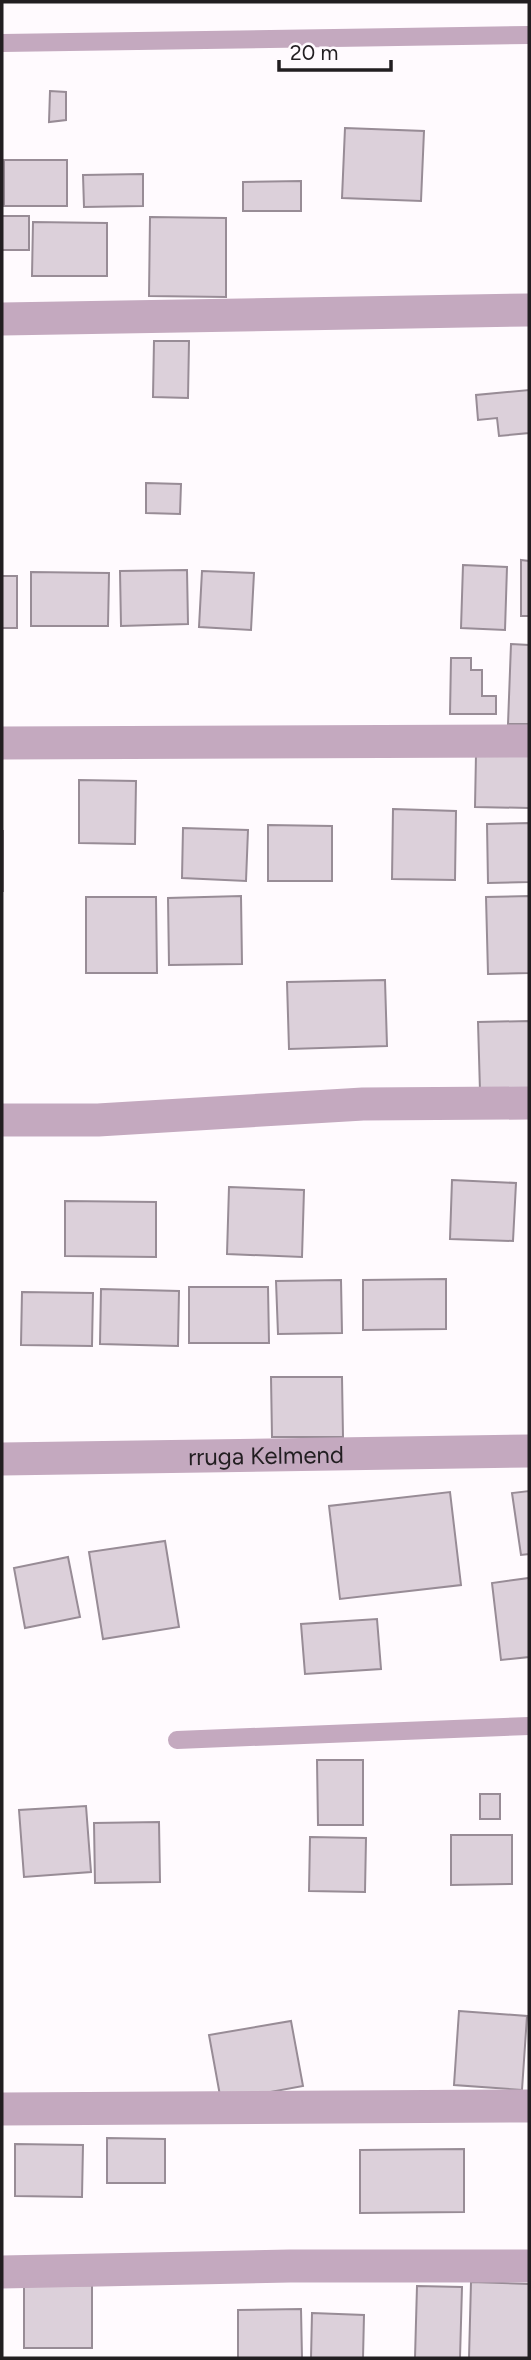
<svg xmlns="http://www.w3.org/2000/svg" width="531" height="2360" font-family="Figtree,sans-serif">
  <style>
    .building { fill: #dcd0da; stroke: #988c96; stroke-width: 2 }
    .lines { fill: none; stroke-linecap: round; stroke-linejoin: round }
    .lane { stroke: #c4a9bf; stroke-width: 18 }
    .street { stroke: #c4a9bf; stroke-width: 33 }
    .labels { text-anchor: middle; dominant-baseline: central; stroke-width: 5; stroke-linejoin: round; paint-order: stroke }
    .street-label { font-size: 24px; fill: #221e21; stroke: #fffafe }
  </style>
  <rect width="100%" height="100%" fill="#fffafe"/>
  <path class="building" d="M50,91L66,92V120L49,122Z
    M345,128L424,131L421,201L342,198Z
    M4,160H67V206H4Z
    M143,174V206L84,207L83,175Z
    M301,181V211H243V182Z
    M2,216H29V250H2Z
    M150,217L226,218V297L149,296Z
    M33,222L107,223V276H32Z
    M154,341H189L188,398L153,397Z
    M529,390V433L499,436L497,418L478,420L476,395Z
    M146,483L181,484L180,514L146,513Z
    M521,560L529,561V616H521Z
    M463,565L507,567L505,630L461,628Z
    M187,570L188,624L121,626L120,571Z
    M202,571L254,573L251,630L199,627Z
    M31,572L109,573L108,626H31Z
    M2,576H17V628H2Z
    M511,644L529,645V724H508Z
    M451,658H471V670H482V696H496V714H450Z
    M476,754L529,755V808L475,807Z
    M79,780L136,781L135,844L79,843Z
    M393,809L456,811L455,880L392,879Z
    M529,823V882L488,883L487,824Z
    M268,825L332,826V881H268Z
    M183,828L248,830L246,881L182,878Z
    M2,831H3V891H2Z
    M241,896L242,964L169,965L168,898Z
    M529,896V973L488,974L486,897Z
    M86,897H156L157,973H86Z
    M385,980L387,1046L289,1049L287,982Z
    M529,1021V1089L480,1091L478,1022Z
    M452,1180L516,1183L513,1241L450,1239Z
    M229,1187L304,1190L302,1257L227,1254Z
    M65,1201L156,1202V1257L65,1256Z
    M446,1279V1329L363,1330V1280Z
    M341,1280L342,1333L278,1334L276,1281Z
    M189,1287H268L269,1343H189Z
    M101,1289L179,1291L178,1346L100,1344Z
    M22,1292L93,1293L92,1346L21,1345Z
    M271,1377H342L343,1437H272Z
    M529,1491V1554L521,1555L512,1493Z
    M450,1492L461,1585L340,1599L329,1506Z
    M165,1541L179,1627L103,1639L89,1552Z
    M68,1557L80,1617L25,1628L14,1568Z
    M529,1578V1657L501,1660L492,1583Z
    M377,1619L381,1669L305,1674L301,1624Z
    M317,1760H363V1825H318Z
    M480,1794H500V1819H480Z
    M86,1806L91,1872L24,1877L19,1810Z
    M159,1822L160,1882L95,1883L94,1823Z
    M451,1835H512V1884L451,1885Z
    M310,1837L366,1838L365,1892L309,1891Z
    M459,2011L527,2016L522,2090L454,2085Z
    M291,2021L303,2086L221,2101L209,2035Z
    M107,2138L165,2139V2183H107Z
    M15,2144L83,2145L82,2197L15,2196Z
    M464,2149V2212L360,2213V2150Z
    M471,2282L529,2284V2358H469Z
    M92,2285V2348H24V2286Z
    M417,2286L462,2287L460,2358H415Z
    M301,2309L302,2358H238V2310Z
    M312,2313L364,2315L363,2358H311Z"/>
  <g class="lines">
    <path class="lane" d="M2,43L529,35
      M177,1740L529,1726"/>
    <g class="street">
      <path d="M2,319L529,310"/>
      <path d="M2,743L529,741"/>
      <path d="M2,1120H98L363,1104L529,1103"/>
      <path id="s1" d="M2,1459L529,1451"/>
      <path d="M2,2109L529,2106"/>
      <path d="M2,2272L290,2266H529"/>
    </g>
  </g>
  <g class="labels">
    <g class="street-label">
      <text stroke="none"><textPath href="#s1" startOffset="264">rruga Kelmend</textPath></text>
    </g>
  </g>
  <rect width="531" height="2360" fill="none" stroke="#221e21" stroke-width="7"/>
  <path d="M279 60v10h112v-10" fill="none" stroke="#221e21" stroke-width="3.5"/>
  <text x="290" y="60" font-size="21" fill="#221e21" stroke="#fffafe" stroke-width="5" paint-order="stroke">20 m</text>
</svg>
